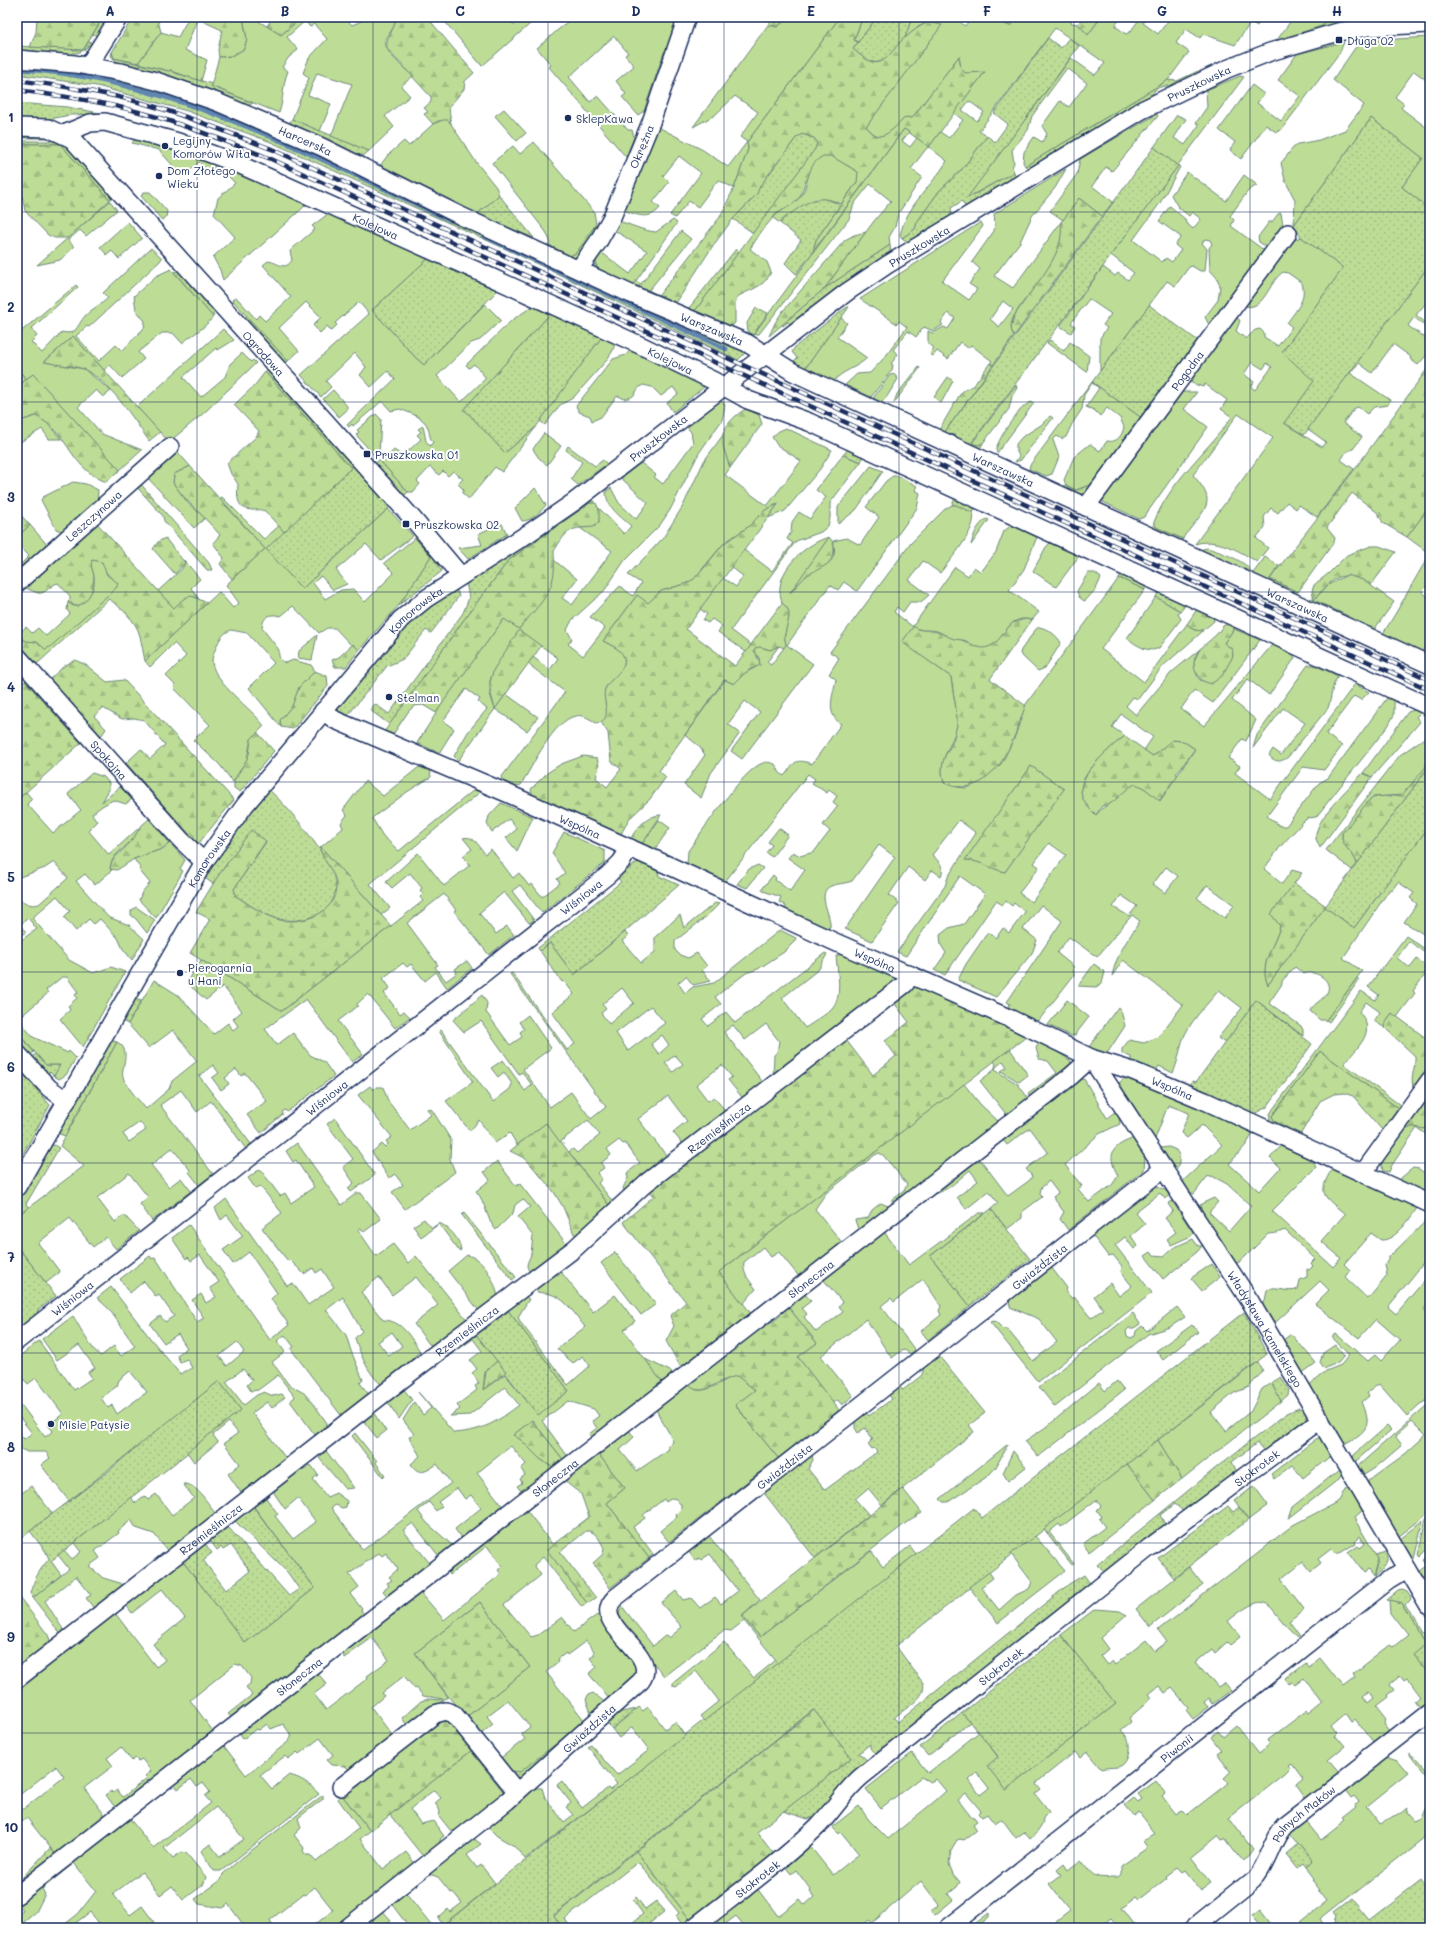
<svg xmlns="http://www.w3.org/2000/svg" width="1447" height="1945" font-family="Mali,sans-serif">
  <style>
    .grass { fill: url(#grass-dots); stroke: #6c867a }
    .forest { fill: url(#forest-firs); stroke: #6c867a }
    .green { fill: #bddd96; stroke: #6c867a; fill-rule: evenodd }
    .lines { fill: none; stroke-linecap: round; stroke-linejoin: round }
    .stream { stroke: #6186b3; stroke-width: 5 }
    .minor-casing { stroke: #1b2f5e; stroke-width: 20 }
    .minor { stroke: #fff; stroke-width: 17 }
    .rail-casing { stroke: #1b2f5e; stroke-width: 4.5 }
    .rail { stroke: #fff; stroke-width: 3; stroke-dasharray: 9; stroke-linecap: butt }
    .grid { fill: none; stroke: #1b2f5e; stroke-width: 1; stroke-opacity: 0.55 }
    .poi-dot { fill: #1b2f5e; stroke: #fff; stroke-width: 1.5 }
    .labels { text-anchor: middle; dominant-baseline: central; stroke-width: 4; stroke-linejoin: round; paint-order: stroke }
    .poi-label { font-size: 11px; fill: #1b2f5e; stroke: #fff; text-anchor: start }
    .street-label { font-size: 11px; fill: #1b2f5e; stroke: #fff }
    .neatline { fill: none; stroke: #1b2f5e; stroke-width: 1.5 }
    .grid-label { font-size: 13px; text-anchor: middle; font-weight: bold; fill: #1b2f5e }
  </style>
  <defs>
    <pattern id="grass-dots" width="8" height="8" patternUnits="userSpaceOnUse"><rect width="8" height="8" fill="#bddd96"/><path d="M2 2h.1M6 6h.1" fill="none" stroke="#a2be84" stroke-width="1.8" stroke-linecap="round"/></pattern>
    <pattern id="forest-firs" width="22" height="20" patternUnits="userSpaceOnUse"><rect width="22" height="20" fill="#bddd96"/><path d="M5 1l3.5 6h-7zM16 11l3.5 6h-7z" fill="#a2be84"/></pattern>
  </defs>
  <rect width="100%" height="100%" fill="#fff"/>
  <filter id="ink" filterUnits="userSpaceOnUse"><feTurbulence type="fractalNoise" baseFrequency=".025" numOctaves="2"/><feDisplacementMap in="SourceGraphic" scale="8" xChannelSelector="R" yChannelSelector="G"/><feConvolveMatrix kernelMatrix="1 2 1 2 8 2 1 2 1" color-interpolation-filters="sRGB"/></filter>
  <g filter="url(#ink)">
    <path class="grass" d="M103,17H112L97,36L93,34Z
      M877,17H912C909,24 908,32 905,38C902,43 897,46 894,50C879,70 869,63 853,49Z
      M999,17H1019L1010,26L1002,23Z
      M1335,19L1340,22L1330,27L1281,41V39L1321,26L1325,21L1330,22Z
      M1048,38L1061,48L1069,38L1079,46L968,198L1014,172L1016,177L966,208L962,201L951,208L952,217L909,243L902,238L915,229L917,222L939,191L963,168L987,136L995,142L1008,124L994,113Z
      M89,41L91,42C86,49 82,53 73,53V58L17,53V46L83,50Z
      M112,52L114,58L169,71L172,69L175,73L212,84L211,86L253,103L246,107L115,65L116,61L111,56Z
      M17,64L114,76L227,111L745,350V353L738,360L508,250L271,142L187,111L97,86L17,74Z
      M1198,71L1200,74C1192,77 1184,82 1176,85C1165,87 1156,84 1151,97L1029,170L1025,166L1168,80L1177,81Z
      M17,103L67,107L105,114L70,115L45,120L17,119Z
      M1371,118L1423,158L1402,187L1430,209V264L1304,435L1284,423L1282,352L1343,268L1301,237L1294,225Z
      M292,119L369,151L362,157L367,160L366,162L288,125Z
      M17,133L39,134L56,138H17Z
      M802,134L814,138L817,142L816,149L753,233L733,219L750,202L760,186L796,138Z
      M17,141H62L70,147L114,197L110,200L60,144H17Z
      M1154,147L1178,166L972,442L978,445L983,443L981,447L975,451L944,433Z
      M499,195L534,238L476,215Z
      M822,198L841,204L816,240L813,252L796,274L785,263L801,240L780,223C787,211 808,200 822,198Z
      M596,224L598,232L579,256L571,260L549,248L547,244L570,256L577,252Z
      M890,245L891,254L791,325L788,322L783,326L782,325L825,288Z
      M604,247L596,261L632,285L635,280L641,284L639,288L646,289L676,303L673,306L595,270V258Z
      M736,249L739,252L695,311L696,314L728,325L731,327L730,328L686,312L687,308H689Z
      M432,255L502,286L424,365L416,358L372,310Z
      M180,270L215,309L213,317L174,272Z
      M535,303L605,333L536,427L505,453L466,411H462L550,314L535,307L530,308Z
      M1149,305L1201,343L1099,483C1087,494 1077,498 1062,491L1065,485L1077,490L1097,482L1143,419L1092,382Z
      M847,307H849L805,369L792,363L797,358L792,352L795,347Z
      M756,308L768,313L753,335L748,332L747,323Z
      M247,315L288,361L284,366L242,320Z
      M17,368L26,379L17,388Z
      M269,369L392,505L302,589L265,549L351,468L265,372Z
      M851,446L864,453L861,462L843,455Z
      M379,460L408,492L403,497L374,465Z
      M591,497L596,503H590L509,560L463,621L390,725L370,710L375,704L389,714L463,613L469,598L466,582Z
      M955,498L975,507L973,513L956,505H952Z
      M1154,522L1156,527L1183,539L1177,544L1152,532Z
      M419,535L442,562L438,566L442,571L399,605L431,556L415,538Z
      M1122,571L1146,581L1145,590L1119,578Z
      M1270,579L1298,592L1293,597L1267,583Z
      M456,588L459,596L431,633L426,630L403,659L387,666L345,719L338,712V706L407,626L425,609Z
      M1161,588L1188,601L1180,611L1156,597Z
      M1311,598L1348,616L1347,620L1308,604Z
      M29,678L85,740L81,743L25,681Z
      M50,679L101,736L99,738L47,681Z
      M126,763L189,833L185,837L123,765Z
      M1430,765V825L1354,928L1325,907Z
      M268,789C287,805 333,860 336,884C340,914 299,926 276,918C262,914 248,904 236,896L234,889L266,842L228,862L213,884L205,878L228,841Z
      M643,861L657,865L659,876L679,885L574,975L550,943L540,951L538,948L621,882L618,878L636,863Z
      M1357,978L1359,980L1329,1022L1326,1020Z
      M135,999L141,1001L128,1024L122,1021Z
      M1256,1000L1312,1044L1267,1107L1254,1114L1194,1087L1191,1084L1192,1081L1196,1082Z
      M17,1032L34,1052L28,1057L17,1044Z
      M114,1041L117,1042L65,1136L57,1133L110,1042Z
      M36,1054L46,1065H61L54,1076L50,1072L46,1076L30,1059Z
      M17,1061L38,1085L35,1088L50,1105L17,1165Z
      M54,1145L59,1148L26,1204L29,1208L17,1216V1203L50,1146Z
      M991,1209L1030,1259L970,1306L930,1256Z
      M17,1246L56,1296L38,1310L37,1316L17,1331Z
      M507,1309L569,1391L538,1416L474,1332Z
      M1244,1312L1267,1354L896,1646L923,1683C928,1698 903,1709 894,1718L898,1722L1069,1584L1084,1575L1091,1585L879,1754H875L870,1748V1744L859,1753L867,1760V1764L821,1814L808,1819L783,1811L851,1758L813,1710L554,1915L563,1928H439L974,1508L982,1518Z
      M939,1356L985,1413L969,1425L974,1432L882,1505L868,1488L855,1499L869,1515L815,1558L764,1493L812,1454L813,1460L808,1469L825,1490L877,1452L874,1448L872,1449L868,1444L873,1439L865,1428L858,1433L855,1428V1421L866,1412L869,1416L892,1399L889,1395L899,1386L903,1390L922,1375L924,1367Z
      M1281,1377L1289,1389L1288,1395L1281,1401L1271,1383Z
      M219,1381L242,1410L51,1561L61,1575L33,1598L30,1593C34,1580 39,1570 49,1559L46,1552L30,1531L110,1470L151,1434Z
      M1299,1408L1307,1411L1305,1422L1264,1451L1257,1443L1232,1462L1237,1472L1185,1513L1175,1504L1160,1515L1166,1526L1105,1573L1097,1565L1222,1463L1287,1413Z
      M252,1505L315,1588L245,1643L181,1559L204,1542L212,1553L203,1560L226,1590L250,1571L231,1545L223,1550L221,1547L217,1550L208,1538L219,1530L222,1531L228,1527L289,1596L299,1589L288,1573L235,1521L240,1517V1513Z
      M1228,1506L1233,1512L1239,1507L1248,1520L1174,1578L1158,1558Z
      M1386,1551C1390,1563 1383,1570 1374,1577L1378,1559L1375,1554Z
      M1401,1590L1407,1592L1412,1599L1407,1605L1423,1632L1430,1630V1675L1413,1654L1427,1644L1403,1603L1386,1600L1397,1591Z
      M1061,1635L1116,1704L1006,1790L986,1766L998,1756L962,1713Z
      M637,1709L612,1729L607,1722L616,1713Z
      M577,1727L523,1778L511,1777L506,1770Z
      M1297,1844L1313,1864L1305,1869L1302,1865L1297,1869L1285,1854Z
      M50,1848L57,1856L17,1886L21,1879Z
      M1420,1880L1430,1893V1928H1368L1364,1924L1359,1928H1337L1334,1924L1337,1916L1334,1912L1351,1899L1368,1920Z
      M636,1897L645,1909L656,1901L665,1911L644,1928H626L643,1914L633,1900Z"/>
    <path class="forest" d="M37,17H103L83,50L30,47L36,32Z
      M133,17H157L161,32L138,63L114,58L112,52Z
      M198,17H243L247,39L244,49L232,56L219,57L218,50L222,30L198,19Z
      M273,17H302L281,35L267,26Z
      M308,17H345L348,21H333Z
      M395,17H427L474,73L465,81L464,89L449,107L451,124L448,121H438L433,124L424,114L428,112L424,108L431,102V97L387,49C385,36 396,30 395,17Z
      M774,17H790L777,27L768,25Z
      M840,17H863L854,40L858,42L853,49C881,74 883,61 903,39C911,32 919,26 929,22L943,25L866,127L876,136L891,130L906,117L912,118L959,56L961,68L985,72L929,147L904,129L813,252L816,240L857,182L850,167L831,157L806,180L800,197L790,206L776,214L761,232L750,249L767,262L771,272C764,288 750,289 737,297L735,304V323L731,327L695,314V311L815,149L817,142L814,138L802,134L796,138L760,186L757,194L733,219L712,247L676,303L659,295L720,217L734,188L748,149L747,142Z
      M1083,17H1101L1088,35L1078,24Z
      M17,144H60L110,200L68,238H55L48,235L25,211L22,195L17,188Z
      M1079,198L1102,216L1014,336L1011,329L1014,316L1050,264L1058,248L1061,222Z
      M866,232L825,288L769,336L775,323L782,312L845,240L854,235Z
      M73,336L160,432L149,441C133,418 110,381 83,369C70,364 56,367 44,362Z
      M990,363L993,365L944,433L939,430L959,396L963,391L974,385Z
      M1430,365V506L1407,537L1383,523L1378,513L1352,493L1328,526L1327,528L1335,538L1334,542L1298,592L1270,579L1355,469Z
      M265,372L351,468L284,532L265,511C260,509 257,510 252,510C236,509 237,496 238,484L231,474L227,463L256,437L259,431L234,405L255,385Z
      M33,373L120,470L106,482C78,470 74,453 56,431C51,425 42,421 36,416L17,422V388Z
      M746,409L759,415L762,424L730,468C727,459 722,449 722,440C722,427 736,414 746,409Z
      M190,466L265,549L232,579L220,564L224,558L213,543L220,535C205,517 187,503 173,483L174,474Z
      M139,482L209,563L212,570H207L164,521L163,516L135,485Z
      M590,503H596L600,512L599,522C590,531 580,525 570,531C563,535 558,545 554,551C554,560 556,569 554,577C550,598 532,613 519,629L542,645L495,709L489,687L504,619L436,713L423,705L414,706L408,712L392,736L384,732L463,621L509,560Z
      M779,503L686,629L735,666L782,603C795,612 786,623 785,636C784,638 786,642 786,645L784,648L779,646L770,650L764,648L756,655L760,662L758,667L750,669L734,684L724,680L659,771L666,777L650,799L629,819L621,834L532,795L531,789L547,773L561,764L583,756L597,758L599,766L596,778L607,787L621,769L611,761L608,733L601,722C612,708 600,702 605,689C610,678 622,672 625,660L616,648L603,641L637,595H657L661,591L687,583L700,573L724,543L748,527L765,510Z
      M17,511L30,525L17,537Z
      M95,521L174,608L183,599L190,595L207,603L145,661C143,653 142,644 140,636C136,620 121,608 109,599L37,664L17,641V635L23,640L37,642L40,646L98,604L117,585L106,572L92,568C97,581 92,604 75,606L68,602L70,600V596L58,583C51,584 45,595 38,593C35,592 30,590 26,588L17,596V591Z
      M829,537C839,548 833,562 821,569C816,572 811,573 807,576C800,581 795,589 788,594Z
      M165,538L185,563L175,574L153,549L158,542Z
      M1371,546H1379L1396,552L1371,585C1343,568 1334,576 1314,600L1312,591L1314,585L1329,573L1347,555Z
      M1198,608L1213,615L1214,621C1203,631 1198,635 1187,624Z
      M1025,619L1032,620L990,679L1026,706C1012,741 996,803 944,783C936,756 952,753 955,733C959,714 953,696 951,677L901,642L913,626C921,632 928,629 937,632C949,635 965,640 975,647L1000,637L1012,623Z
      M1229,623L1236,626L1224,643L1232,649L1233,656C1228,668 1220,687 1204,683L1193,668L1194,661L1200,649L1217,634L1223,626Z
      M353,644L359,650L346,667H335L332,660L339,657Z
      M75,660L86,665L107,682L124,680L234,800L198,844L126,763L141,749L150,759L165,745L144,720L134,718L122,719L103,708L94,716L106,729L101,736L50,679L64,666Z
      M315,671L327,676L328,686L293,729L281,727L280,720L290,708L299,687Z
      M25,681L81,743L17,800V688Z
      M257,732L274,751L240,792L234,788V780L244,764L249,754L251,739Z
      M1125,736L1153,756L1172,740L1183,741L1195,749L1176,774L1178,775L1159,801L1143,787L1121,795L1111,804L1102,806L1096,815C1071,793 1081,780 1099,759C1107,751 1115,743 1125,736Z
      M1430,740V765L1357,864C1354,851 1340,848 1342,833C1355,816 1366,791 1390,797L1425,768C1429,759 1425,749 1430,740Z
      M1031,766L1065,789L1005,872C990,869 978,860 964,860Z
      M1363,773L1372,777L1320,848C1319,845 1317,842 1316,839C1313,820 1350,787 1363,773Z
      M661,815L642,844L631,839C635,828 649,815 661,815Z
      M149,819L170,843L162,849L134,859L117,870L110,869L111,864L115,857L125,848L141,826Z
      M251,830L266,841L234,889L236,896C248,904 262,914 276,919C301,926 337,914 336,885C336,871 320,859 320,846L391,926L282,1011L190,953L210,919L196,912L216,879Z
      M1294,883L1326,906L1268,985C1258,964 1275,946 1280,926L1270,914Z
      M912,983C920,987 928,990 936,994C944,998 949,1005 959,1004L1030,1034L719,1272L753,1316L688,1367L680,1366L666,1341L674,1326L670,1316L686,1302L623,1222L654,1196L648,1188L843,1036L873,1075L896,1056L885,1041L909,1022L891,999Z
      M1392,1013L1430,1041V1065L1413,1087C1410,1076 1416,1067 1415,1056L1385,1028L1386,1021Z
      M1320,1051L1398,1108L1382,1130L1353,1096L1344,1093L1334,1094L1320,1101L1300,1135L1274,1121L1272,1116Z
      M1425,1100L1430,1105V1128C1421,1130 1415,1127 1405,1130Z
      M546,1122L612,1209L579,1235L574,1234L563,1207L554,1192L526,1159L510,1151Z
      M786,1304L817,1343L798,1357L839,1410L778,1458L735,1405L754,1390L737,1376C732,1378 727,1379 722,1381C709,1387 697,1398 687,1381L761,1324L768,1325L780,1316L781,1308Z
      M630,1341L645,1359L672,1372L664,1385Z
      M497,1361L506,1372L483,1390L486,1372Z
      M532,1420L566,1463L556,1470L540,1459L521,1440L513,1435Z
      M1158,1440L1182,1479L1155,1500L1127,1464Z
      M596,1451L625,1488L607,1503L649,1558L610,1588L593,1563L603,1554L604,1548C600,1540 595,1530 586,1531L560,1552L596,1598L587,1603L546,1550L589,1517L581,1494L568,1484L563,1477Z
      M903,1489L922,1513L911,1519L760,1637L742,1616Z
      M17,1594L48,1635L50,1640L48,1648L17,1673Z
      M480,1602L530,1667L465,1718L415,1653Z
      M814,1710L851,1758L757,1832L775,1856L692,1922L636,1851Z
      M435,1720L449,1722L471,1751L370,1831L341,1794Z"/>
    <path class="green" d="M189,17H198L185,50L207,60L201,81L171,71V69L169,71L138,63L161,32L178,37Z
      M243,17H252L281,35L302,17L333,21H348L352,25L371,17H395C396,28 390,30 386,40C382,51 405,69 413,76L401,86L410,96L385,116L394,127L369,151L331,136L352,84L317,73L308,95L331,104L320,131L292,119L309,78L303,73L309,58L327,39L314,24L310,27L305,21L287,37L298,50L289,57L282,67L288,71C282,85 284,99 279,113L211,86L219,57L232,56L244,49L247,39Z
      M441,17H507L514,25L524,17H538L482,66Z
      M573,17H680L671,44L664,52L644,111L638,115L622,97L626,94L616,81L634,66L625,55L628,53L614,36L569,77L590,102L598,96L628,130H632L634,137L626,157L549,67L551,65L537,48Z
      M790,17H840L747,142L748,149L734,188L718,180L698,207L689,201L675,218L670,215L701,173L679,156L663,176L669,182L653,202L660,208C649,221 637,215 623,210L656,126L703,150L728,167L747,142L740,137L758,112L735,96L715,115L693,127L768,25L777,27Z
      M863,17H877L858,42L854,40Z
      M912,17H954L965,26L972,17H999L1002,23L1010,26L1019,17H1064L1072,23L1078,24L1088,35L1101,17H1121L1115,26L1126,34L1130,32L1141,17H1148L1143,23L1158,34L1171,17H1263L1257,26L1251,22L1235,45L1203,34L1200,38L1186,29L1176,43L1189,52L1168,80L1025,166L1023,162L1024,152L1034,137L1042,142L1047,134L1042,126L1060,101L1069,107L1087,83L1067,68L1032,116L1028,130L1012,150L1014,163L1012,167L1014,172L967,198L1071,58L1095,75L1105,63L1055,28L979,131L987,136L963,168L939,191L917,222L915,229L902,238L900,235C907,205 932,186 947,161L929,147L926,149L911,169L922,177L898,214L895,227L889,237L890,245L825,288L874,221L891,201L870,184L854,204L849,219L759,334L753,335L904,129L909,132L902,141L910,147L917,138L929,147L940,132L949,138L963,120L954,113L985,72L965,73L961,68L959,56L912,118L906,117C899,122 886,140 876,135C873,134 869,129 866,127L942,25L928,22L918,27L905,38ZM969,101L984,112L977,121L962,110Z
      M1299,17H1328L1322,26L1277,40L1293,18L1296,20Z
      M1430,37V83L1414,71L1395,97L1404,104L1401,108L1427,128L1430,124V209L1402,187L1423,158L1371,118L1294,225L1295,200L1285,180L1281,163L1293,148L1298,144L1319,140L1345,130L1364,105L1333,80L1355,48L1365,41Z
      M1344,42L1340,52L1281,130L1276,132L1266,125L1241,159L1230,150L1235,142L1219,130L1252,85L1264,94L1257,103L1281,121L1300,96L1278,80L1297,54Z
      M1240,76L1244,77L1178,165L1180,167L1160,203L1133,240L1162,262L1166,258L1172,262L1181,250L1175,245L1181,237L1159,221L1170,206L1186,220L1185,222L1193,229L1201,219L1192,212L1189,216L1178,207L1171,195L1187,172L1226,201L1244,175L1257,185L1248,191L1230,216L1234,220L1231,226L1265,251L1213,323L1209,325L1205,317L1218,300L1220,286L1217,278L1210,270L1209,248L1212,244L1210,240L1205,239L1202,243L1207,249L1205,271H1200L1192,266L1189,267L1175,286L1167,281L1100,371V338L1107,328L1103,325L1111,314L1089,299L1071,323L1075,326L1071,333L1060,326L1103,267L1115,276L1118,273L1128,280L1134,273L1111,255L1178,166L1154,147L1177,115L1186,119L1174,138L1185,145L1199,125L1196,123L1207,107L1206,90Z
      M504,109L526,133L517,141L495,116Z
      M1157,114L1158,116L1112,171L1106,167L1092,186L1113,202L1102,216L1079,198L1063,220L1050,211L1077,174L1080,159Z
      M443,120H448L451,124L476,162L496,187L499,195L476,215L379,167L388,155L404,141L409,146L433,124Z
      M137,137L218,164L209,172L199,162L183,177L159,150L132,143Z
      M534,142L594,212L596,224L577,252L570,256L549,245L550,241L546,232L492,163L513,146L520,154Z
      M823,156H831L858,172L857,182L841,204C815,191 804,205 783,219L780,223L773,218C781,209 794,206 801,196C810,182 806,165 823,156Z
      M232,168L306,205L223,280L220,270L213,257L235,237L214,214L218,198L235,183L227,175L232,171Z
      M1066,169L1055,188L1032,216L1020,242L994,276L1013,288L1061,222C1066,258 1030,288 1014,316C1010,323 1010,330 1014,336L993,365L990,363L992,361L971,345L968,348L960,342L948,359L937,351L933,356L930,354L934,348L928,344V331L932,333L944,327L948,329L955,318L948,313L941,323L943,325L933,331L924,327L916,337L908,331L893,350L898,354L891,364L893,365L892,370L871,397L845,385L857,374L870,373L885,357L907,327L899,321L897,324L860,299L981,222L983,226L942,281L969,300L977,289L969,284L980,269L972,262L994,231L995,225L994,214ZM1003,301L1013,309L999,327L990,319Z
      M144,192H150L167,211L166,217L162,220L141,196Z
      M110,201L117,210L86,236L80,230L68,240L74,247L60,260L37,265Z
      M1281,213L1283,225L1268,248L1259,242L1258,237L1269,222H1272L1278,214Z
      M328,214L432,255L372,310L416,358L424,365L485,304L501,320L480,340L471,343L437,376L461,402L486,378L474,364L469,368L466,365L512,320L530,308L535,307L550,314L463,410L466,411L505,453L536,427L502,472L495,467L469,499L462,493L464,490L458,484L463,479L453,471L448,476L443,471L439,475L430,467L417,481L420,484L413,492H408L381,462L394,450L403,456L421,439L417,435L421,432L418,429L423,426L426,441L430,446L433,442C429,438 430,433 428,428C425,417 409,413 400,409L391,411L382,401L353,426L352,424L349,427L347,425L395,379L388,371L371,387L360,375L366,367L355,353L326,381L331,387L321,397L301,375L369,314L359,302L335,323L337,325L331,331L327,326L320,333L313,325L321,317L306,302L279,328L299,351L288,361L232,300L236,297L256,319L259,315L265,321L291,297L263,265L268,261C278,262 285,272 292,260L290,251L292,249L315,229L312,226Z
      M673,220L677,223L633,285L597,268L596,261L601,252L630,274L647,251L614,230L618,221C630,224 643,231 656,232Z
      M128,222L142,238L119,259L112,251L107,255L100,247Z
      M681,231L691,239L649,290L638,288Z
      M1301,237L1343,268L1282,352L1314,381L1284,423L1322,447L1326,442L1308,429L1430,264V298L1416,315L1430,326V333L1424,328L1425,326L1414,317L1408,326L1430,341V351L1418,365L1410,359L1411,357L1393,344L1372,373L1359,363L1350,373L1390,400L1388,405L1374,407L1367,414L1358,407L1355,408L1343,423L1362,437L1353,449L1346,452L1341,460L1354,469L1317,517L1299,505L1296,509L1287,502L1278,513L1271,508L1264,517L1265,527L1256,538L1268,548L1257,562C1240,551 1216,537 1195,544L1273,438L1238,414L1193,475C1215,500 1209,505 1190,529C1188,532 1184,535 1183,539L1156,527L1154,522C1171,480 1206,453 1232,417L1221,409L1227,400L1205,384L1203,387L1186,381L1232,319L1237,317L1240,321L1236,331L1246,339L1255,330L1260,329L1264,333V337L1278,346L1292,327L1287,323C1296,310 1307,300 1302,283L1288,273L1283,272C1268,282 1264,314 1242,305L1287,243ZM1252,362L1263,369L1267,363L1272,367L1255,390L1251,387L1254,382L1244,374Z
      M151,248L162,258L160,261L89,327L87,326L76,336L99,361L116,345L122,351L144,328L145,321L136,310L134,296L156,276L171,269L213,317C204,329 193,334 182,343L173,333H162L138,352L144,359L122,378L110,365L104,370L73,336L44,362L84,369L111,391L103,397L96,390L78,407L102,434L142,450L120,470L33,374L26,379L17,368V335L76,285L78,287L31,329L37,336L31,342L42,353L62,332C77,336 77,325 85,316C91,309 101,305 108,298L103,293Z
      M841,318L847,323L837,337L867,358C857,368 841,371 833,382L805,369Z
      M223,329L234,340L218,350L216,348L183,377L201,397L225,377L230,364L242,353L251,362L253,360L256,363L205,412L169,442L137,407Z
      M604,334L617,339L612,352L606,361L573,398L560,405L545,425L540,421Z
      M1050,340L1064,351L1070,342L1089,356L1087,372L1047,343Z
      M633,347L701,381L704,387L673,412L667,403L678,394L673,387L661,396L652,387L643,385C633,390 639,397 624,399L619,396L616,397L601,417L592,421L590,416L579,412L576,406L613,359L626,355Z
      M919,367L920,368L894,403L897,394Z
      M894,374L898,379L886,398L881,402L873,398L890,375Z
      M948,377L953,381L941,403L934,397Z
      M1092,382L1143,419L1097,482L1076,490L1066,485L1064,480L1074,457L1090,444L1100,451L1107,441C1117,443 1122,436 1124,427L1120,418L1107,408L1100,416L1094,410L1086,407L1099,388L1092,383L1084,395L1082,409L1072,424L1066,437L1062,439L1057,436L1053,440L1059,457L1052,474L1046,476L1029,469L1030,465Z
      M1016,385L1017,388L1012,396L1009,409L983,443L978,445L972,443Z
      M333,390L347,406V410L339,417L323,399Z
      M1179,392H1197L1184,409L1208,427L1144,517L1139,519L1103,502L1102,496Z
      M720,399L725,405L722,420L699,453L670,510L660,525L625,560L604,591L572,620L567,630L572,639L568,644L583,656L605,628L590,617L620,586L633,596L641,583L628,575L663,538L683,506L704,461L723,435V446L730,468L725,475L767,506L801,461L777,445L772,437L779,431L786,428L832,450L820,469L785,511L768,518L779,503L765,510L748,527L724,543L694,579L687,583L661,591L648,603L637,595L603,641C610,645 622,649 624,658C627,670 609,679 605,689C601,700 615,721 596,723C590,719 583,714 576,716C554,719 532,767 521,785L514,787L503,781L501,778L565,692L528,664L533,657L550,670L558,658L519,630L494,669L490,681V694L495,709L506,694L538,717L527,731L495,709L458,761L454,756L468,732L487,709L478,702L480,699L466,689L443,721L454,729L439,753L417,743L444,701L504,619L519,629C537,606 557,592 554,560L577,579L562,598L572,605L612,551L580,528L594,527L599,522V508L624,534L631,526C620,516 606,507 606,491L611,488L619,503L636,519L648,503L621,478L641,463L656,475L654,477L663,484L693,443L691,432L686,426Z
      M1032,402L1034,403L997,453L996,449C999,438 1020,404 1032,402Z
      M376,414L381,419L379,455L376,457L356,435L359,432L357,430Z
      M36,416L47,423L61,439H49L42,429L17,444V422Z
      M1050,416L1053,418L1023,457L1021,460L1015,462L1019,456L1016,450V444L1022,437L1041,425Z
      M544,433L561,446L547,465L538,457L533,449Z
      M568,446L595,466L603,460L607,464L578,485L571,479L582,462L566,450Z
      M176,450L190,466L174,474L173,483L188,503L205,518L194,528L146,476Z
      M843,455L861,462L830,503V518L828,526L821,532L796,541L731,630L751,645L746,652L718,632L722,626L712,619L708,623L703,620L707,614L700,609L723,578L736,587L743,576L731,567L744,550L772,571L793,543L787,539L791,532L792,522L799,512L810,519L826,497L816,490Z
      M871,466L883,471L856,510L838,524V507Z
      M893,476H898L917,486L915,490L920,493L917,508L857,591L844,582L838,590L830,585L787,645L813,664L742,759L731,751L760,712L745,701L728,724L740,733L711,773L701,798L684,785L705,755L699,746L685,735L725,680L734,684L745,673L760,665L759,658L754,651L755,648L760,647L770,650L779,646L767,662L771,665L786,645C786,642 784,639 785,636C786,623 795,612 782,603C781,597 779,592 780,587C783,564 808,543 829,537L790,593C795,588 800,582 805,577C817,567 841,566 833,541L847,538L860,545L879,517L866,507L886,481Z
      M73,482L86,484L98,490L97,505L66,533L56,529L41,500L43,497Z
      M535,488L546,505C540,512 532,521 522,521L515,508Z
      M222,497L264,539L279,526L284,532L266,549L302,589L388,509L413,536L381,560L366,544L336,570L347,584L333,590L321,576L313,583L325,599L341,590L353,589L365,602L394,573L384,563L415,538L431,556L399,605L359,650L353,644L352,646L335,628H327L319,633L293,606L281,616C270,613 263,616 262,628L279,650C278,656 280,662 286,663L293,660L311,665L315,671L299,687L292,706L280,720L281,727L249,688L274,663L247,633L231,630C223,633 219,639 216,648C214,652 212,657 212,662C215,685 251,707 264,726L251,739L247,759L233,782L219,764L193,740L210,725L174,688L176,686L166,676L186,656L174,643L150,667L145,661L219,592L233,608L239,603L226,585L265,549L220,498Z
      M952,505H956L973,513C978,529 950,560 940,573L923,561L909,580L929,595L921,602H910L903,612L897,607L894,612L913,627L902,642L951,677C952,689 958,714 957,724C954,746 936,758 944,783L957,787L966,788L981,782L1001,764L1014,739L1026,704L1119,578L1145,590L1101,649L1144,682L1187,624L1194,630L1203,631L1163,666L1138,699L1133,697L1126,706L1136,715L1171,673L1200,649C1191,661 1193,669 1200,680L1211,684L1222,676L1233,656L1232,649L1224,643L1234,629L1260,640L1213,703L1194,690L1181,709L1204,726L1272,645L1276,642L1295,650L1293,655L1295,658L1269,695L1248,679L1232,700L1256,720L1246,741L1242,739L1228,758L1240,766L1235,773L1270,799L1355,684L1369,692L1361,700L1354,696L1326,734L1342,746L1324,770L1303,767L1267,816L1280,826H1286L1319,783L1328,778L1387,698L1394,701V715L1388,726L1316,817L1308,818L1304,821L1280,847L1264,869L1282,884L1292,870L1302,873L1271,914L1280,926C1275,946 1258,964 1268,985L1325,907L1354,928L1430,825V934L1428,937L1404,922L1417,904L1410,898L1414,893L1398,882L1392,890L1390,889L1343,958L1362,971L1326,1020H1320L1310,1011C1313,1004 1323,1000 1327,993C1334,980 1314,969 1304,974L1295,967L1282,981V984L1269,1003L1301,1026L1303,1030V1036L1256,1000L1225,1043L1218,1038L1242,1008L1219,990C1206,1006 1188,1023 1182,1042C1179,1053 1178,1062 1173,1073L1159,1066L1155,1072L1131,1061V1057L1122,1053V1049L1129,1040L1144,1043L1158,1037L1183,1005L1123,960L1112,976C1116,955 1128,939 1140,921L1132,915L1097,957L1069,937L1057,953L1073,966L1074,975L1039,1020L1035,1022L1007,1009L1010,1004L1007,1002L1062,921L1041,905L1023,929L1037,940L1032,953L996,997L958,980L966,964L988,932L996,938L1003,928L1009,933L1025,912L1014,903L1012,906L1006,901L1003,905L996,901L945,975L934,970L946,953L941,945L940,935L949,928L964,924L985,894L960,876L906,956L897,952L945,886L948,877L976,833L959,820L932,855C939,861 945,867 941,876L932,870L925,880L908,867L889,895L899,903L872,941L845,929L895,857L879,845L852,881C845,884 838,883 831,886C815,893 832,915 830,927L824,929L784,910L786,906L779,902L781,897L763,891L762,889L773,875L776,878L775,880L790,891L805,870L788,858L793,852L800,856L814,852L830,831L823,825L838,806L833,802L837,796L829,790L827,793L812,783L815,779L808,774L724,883L687,864L688,851C702,832 743,769 763,763C767,761 771,763 775,764L780,773L784,776C794,764 794,757 812,764L841,724C825,713 833,696 836,679L829,674L839,658L830,652L911,543L945,509ZM1121,714L1153,737L1144,750L1153,756L1172,740L1183,741L1195,749L1160,801L1143,787L1135,784C1127,788 1122,794 1115,800C1107,807 1104,805 1096,815C1071,793 1081,779 1099,759C1107,751 1115,743 1125,736L1112,727ZM1031,766L1064,789L1005,872C991,869 979,860 965,860ZM1049,843L1066,855L1032,902L1019,893L1039,867L1034,863ZM1166,867L1178,876L1165,893L1153,884ZM1207,885L1234,905L1225,918L1197,898ZM1121,895L1137,906L1129,916L1113,907Z
      M1430,506V581L1422,592L1430,598V639L1421,653L1382,635C1400,608 1413,581 1430,554L1407,537Z
      M987,519L989,520L971,545C973,536 978,523 987,519Z
      M499,524H502L507,534L468,559L458,548L482,545L478,534Z
      M30,525L50,548L17,577V568L29,556L17,543V537Z
      M1012,525L1037,537L1024,569L1009,590L1039,612L1032,620C1006,613 1006,641 988,647C980,650 973,645 966,641C962,639 957,640 954,639C948,637 942,633 937,631C928,629 921,632 913,626L955,567L968,576L974,567L981,572L996,552L1004,531Z
      M1050,543L1079,556L1056,587L1033,571L1046,547Z
      M1207,548C1218,551 1244,560 1250,570L1249,575L1199,550Z
      M1265,557L1279,566L1267,583L1251,576Z
      M92,560L102,562L107,575L118,583L116,588L50,647L45,649L37,642L26,641L17,635L26,627L32,633L38,628L46,636L70,614L67,610L68,602L73,606H78C88,601 96,588 94,576C93,570 90,566 92,560Z
      M184,560L200,579L191,588L199,599C188,592 182,600 174,608L158,591L182,569L185,563Z
      M1088,573H1095L1101,578L1096,589L1086,600L1084,601L1079,597L1077,591Z
      M1347,575L1363,580L1394,602L1373,631L1347,620L1348,616L1314,600L1328,585Z
      M1156,597L1180,611L1178,614L1181,619L1159,648C1148,654 1135,644 1127,638Z
      M1039,627C1047,628 1058,636 1061,643L1045,668L1038,671L1020,654L1021,650L1036,629Z
      M317,635L312,660L298,658L299,651Z
      M1308,665H1314L1338,676C1331,686 1332,697 1328,708L1288,757C1282,762 1274,763 1269,755L1273,749L1281,755L1305,723L1283,708L1253,748L1257,735Z
      M1414,710L1420,713L1416,717L1420,722L1372,777L1363,773L1408,712Z
      M1430,734C1430,740 1427,745 1426,751C1425,757 1428,762 1425,768L1402,795L1372,797L1342,833C1340,847 1354,851 1357,864L1352,870L1326,850L1400,755Z
      M419,767L430,771L431,777L407,792L372,818L383,836L399,851L474,790L480,792L370,884L390,908L381,915L321,847L343,828L341,823L347,815L343,810L365,781L383,796Z
      M92,773L104,777L109,783V790L102,802L120,787L132,799L126,804L113,800L102,806L92,814L97,821L88,830L109,855L141,826C138,830 136,835 133,839C125,848 110,856 110,869L112,870L95,885L85,874L76,881L108,917L129,925L144,939L132,960L123,949L118,938L100,919L94,924L89,919L76,931L64,917L70,911L57,896L32,918L69,960L93,973L111,967L125,972L83,1047L60,1019L70,1010L68,1006L77,998L75,995L78,992L67,977H62L46,990L48,993L18,1019L33,1037L68,1053L69,1051L76,1058L66,1075L59,1079L54,1076L60,1065H46L17,1032V943L37,929L28,918L20,925L26,932L17,938V899C25,901 29,907 39,904L68,878L54,862L45,868L17,878V800L26,792L32,799L27,804L53,833L81,810L68,794Z
      M501,803L533,817L517,851L506,838L517,829L509,819L492,832L487,824L489,816Z
      M659,820L670,828L654,850L642,844Z
      M779,828L788,835L772,857L766,853L772,845L768,842Z
      M564,832L605,851V863L542,913L520,885L512,891L534,920L529,923L504,892L479,913L496,934L507,926L514,935L489,955L454,911L456,910L444,894L407,923L438,965L435,967L446,981L457,973L455,969L467,961L472,968L447,988L436,972L425,981L411,964L407,967L403,963L383,978L390,988L384,993L400,1014L404,1011L410,1017L395,1028L368,994L357,1004L358,1006L338,1021L363,1054L352,1062L306,999L265,1029L277,1045L293,1033L310,1055L324,1062L334,1076L287,1112L285,1110L282,1112L283,1114L261,1133L247,1115L267,1101L245,1073L241,1076L236,1069L225,1078L229,1084L221,1090L212,1078L219,1073L213,1065L199,1076L251,1144L246,1149L211,1101L197,1112L181,1090L160,1105L213,1174L199,1185L189,1172L190,1170L172,1148L151,1165L169,1187L181,1178L191,1191L152,1221L140,1204L148,1197L129,1173L97,1198L115,1222L124,1215L139,1231L116,1249L106,1237L93,1247L70,1218L38,1243L60,1272L46,1283L17,1246V1216L84,1166L60,1146L117,1042C134,1051 118,1069 124,1080C129,1090 139,1100 146,1109L169,1089L172,1081L197,1061L173,1030L149,1048L128,1024L154,980L178,995L214,1034L228,1023L233,1030L238,1026L233,1019L242,1011L223,986L206,1000L187,983L201,960L282,1011L423,901L420,897L423,894L420,890L422,888L410,873L392,888L386,882L418,853L444,886L470,865L463,856L472,849L463,838C474,835 479,846 485,854L491,849L513,878L519,873L529,886L532,884L542,897L560,883L557,879L565,873L552,853ZM140,1122L146,1130L129,1142L123,1134Z
      M170,843L185,860L180,869L183,871L156,918L139,900L142,892L150,883L139,870L141,869L134,859L162,849Z
      M758,865L763,868L747,888L737,884L749,869Z
      M715,903L719,904L707,916L675,941V950L680,955L688,958L697,953L707,966L702,970L711,981L693,985L686,976L678,983L685,993L693,987L714,983L780,930L796,938L794,942L784,952L758,969L746,973L715,997L721,1004L702,1019L708,1026L726,1012L735,1023L825,953L827,954L819,969L782,998L805,1028C814,1022 826,1015 833,1007C843,994 837,971 836,956L844,953L902,979L773,1077L774,1055L777,1052L779,1041L766,1024L745,1040L733,1025L724,1032L762,1081L765,1087L745,1101L728,1080L732,1077L722,1065L696,1085L708,1101L714,1097L728,1114L685,1147L673,1132L687,1121L668,1096L638,1119L669,1159L625,1193L623,1188L628,1178L627,1173L640,1163L625,1143L623,1144L619,1140L607,1149L611,1155L601,1163L604,1168L597,1173L602,1179L598,1183L613,1202L609,1205L569,1152L573,1149L577,1153L600,1135L588,1120L560,1142L546,1123L517,1145L510,1133L495,1143L479,1120L470,1131L446,1101L473,1082L439,1031L441,1030L493,1102L510,1089L512,1084L504,1072L498,1077L491,1068L503,1060L525,1091L532,1085L522,1072L519,1074L481,1021L464,1032L453,1020L482,995L487,1003L486,1012L510,1045L522,1037L520,1032L524,1029L519,1022L528,1015L551,1048L523,1069L550,1107L571,1092L591,1119L606,1107L510,974L512,973L567,1050L575,1044L552,1012L574,994L564,981L562,982L540,951L550,943L574,975L625,932L628,936L622,941L641,963L655,952V937L680,915L684,928ZM622,988L634,1003L609,1024L601,1013L606,1009L602,1004ZM651,1006L665,1023L628,1051L616,1033ZM662,1035L669,1045L659,1054L651,1044ZM675,1055L683,1064L673,1072L665,1063Z
      M136,907L155,920L147,933L136,919L131,915V911Z
      M1406,936L1428,951L1430,949V957L1409,941L1397,958L1410,968L1417,959L1430,969V974L1427,972L1413,991L1415,993L1397,1017L1392,1013L1386,1021L1385,1028L1374,1021L1380,1012L1366,1002L1359,1012C1378,1032 1357,1047 1344,1064L1400,1105L1398,1108L1320,1051L1272,1116L1274,1121L1324,1146L1269,1125L1270,1114L1273,1109L1361,991L1375,1000L1379,995L1368,987Z
      M1094,964L1105,972L1102,983L1096,987L1078,986Z
      M1067,1000L1089,1017L1075,1035L1071,1036L1048,1025Z
      M1118,1007L1121,1011L1125,1026L1106,1055L1089,1047Z
      M1040,1041L1070,1060L1072,1068L1032,1099L1028,1094L1057,1073L1048,1061L1039,1059L1036,1048Z
      M1010,1049L1028,1075L1019,1082L1001,1071L1007,1067L1003,1061L996,1067L995,1070L1018,1084L1030,1101L1015,1112L1006,1114L980,1081L994,1070L996,1064L994,1061Z
      M1128,1075L1217,1114L1251,1132L1252,1135L1246,1145L1229,1164L1259,1191L1280,1168L1270,1158L1283,1144C1294,1150 1312,1154 1316,1167L1272,1211L1333,1267L1341,1258L1321,1241L1345,1214C1325,1197 1316,1195 1332,1169L1417,1208C1410,1219 1395,1241 1381,1240L1371,1233L1344,1264L1350,1270L1345,1277L1368,1299L1387,1276L1385,1264L1389,1257L1430,1217V1255L1388,1307L1396,1314L1430,1274V1301L1424,1309L1430,1316V1399L1420,1404L1407,1416L1379,1384L1367,1393L1369,1396L1362,1402C1372,1425 1368,1431 1346,1443L1343,1442L1308,1386L1326,1371L1341,1365L1349,1355L1332,1337L1336,1334L1368,1361L1375,1355L1381,1361L1400,1340L1376,1319L1359,1338L1315,1304L1329,1290L1320,1281L1276,1322H1271L1261,1306L1265,1301L1267,1290C1278,1286 1289,1294 1298,1289L1300,1280L1307,1277V1269L1309,1270L1313,1266L1311,1263L1315,1259L1285,1230L1277,1233L1268,1234L1245,1257L1238,1263L1234,1262L1199,1208L1201,1204L1214,1198L1218,1202L1209,1212L1229,1231L1251,1206L1227,1184L1212,1176L1207,1177L1194,1194L1189,1192L1183,1181L1222,1145L1202,1125L1187,1138L1181,1133L1189,1113L1168,1105L1155,1139L1119,1083Z
      M1084,1079L1107,1118L1116,1111L1119,1116L1120,1124L1099,1134L1065,1165L1082,1186L1078,1189L1089,1202L1112,1185L1118,1176C1112,1164 1107,1152 1121,1144C1125,1141 1129,1141 1133,1138L1145,1156L1144,1170L1068,1230L1060,1219L1064,1212L1053,1197L1058,1193L1049,1181L1041,1188L1040,1193L1042,1197L1022,1212V1218L1007,1229L991,1209L998,1203L989,1191L966,1209L957,1197L978,1181L970,1170C959,1179 943,1196 928,1194L977,1155L1008,1196L1030,1180L1032,1176L1026,1169L1048,1152L1030,1128L1007,1145L1001,1138L1073,1082Z
      M964,1084L980,1104L998,1121L994,1129L892,1205V1199L905,1189L907,1184L883,1155L879,1153L875,1155L826,1193L815,1209L844,1245L801,1279L779,1252L771,1257L763,1247L744,1262C742,1273 749,1280 756,1289L743,1304L719,1272Z
      M370,1086L373,1090L376,1087H383L388,1101L410,1130L431,1115L427,1109L428,1108L432,1110L451,1140L450,1159L455,1172L405,1209L392,1192L403,1185L395,1174L389,1178L372,1152L382,1144L385,1147L388,1144L386,1141L392,1137L358,1095Z
      M335,1118L375,1175L351,1192L348,1188L354,1183L343,1167L353,1159L327,1124Z
      M1412,1127C1418,1127 1423,1130 1430,1128V1137L1417,1128L1392,1165L1389,1172L1383,1171L1381,1163L1405,1130Z
      M297,1143L341,1205L357,1193H361L381,1219L364,1232L361,1228L358,1230L376,1256L393,1244L408,1263L416,1256L468,1321L436,1346L429,1344L414,1324L438,1305L416,1277L392,1295L379,1277L361,1292L383,1320C402,1320 410,1337 420,1351L412,1359L410,1366L383,1386C368,1374 361,1356 355,1338L362,1331L343,1297L326,1310L346,1335L351,1351L363,1380L360,1383L370,1396L346,1415L340,1414L291,1349L294,1347L285,1335L277,1341L285,1352L272,1362L289,1385L304,1393L313,1403L327,1423V1429L319,1435H315L290,1401L295,1397L278,1375L258,1390L251,1391L247,1385L252,1380L243,1369L226,1382L244,1405L257,1395L264,1392L273,1396L282,1394L285,1397L272,1408L267,1402L252,1413L287,1460L242,1494L228,1474L240,1464L224,1443L238,1433L229,1422L213,1435L218,1442L194,1462L187,1452L241,1410L219,1381L69,1501L41,1465L50,1458L46,1452H27L17,1447L18,1431L24,1439L32,1433L17,1414V1403L20,1407L22,1406L45,1437L53,1431L48,1425L63,1414L36,1378L28,1384C18,1373 17,1374 17,1358L39,1341L74,1390L92,1378L88,1372L95,1368L79,1345L57,1360L42,1339L73,1316C80,1327 91,1350 101,1356L114,1346L121,1356L135,1346L109,1309L97,1298L111,1287L150,1338L180,1374L192,1368L187,1359L180,1362L177,1355L187,1348L178,1334L164,1343L150,1324L160,1316L165,1322L174,1316L159,1295L156,1297L144,1281L130,1293L120,1279L150,1256L152,1259L155,1257L197,1322L204,1318L192,1300L201,1294L206,1303L216,1297L210,1288L219,1282L200,1255L191,1261L188,1257L186,1259L172,1238L189,1225L270,1340L289,1325L271,1299L277,1293L249,1252L233,1264L223,1250L243,1236L227,1215L221,1220L215,1208L226,1199L287,1286L293,1283L308,1305L334,1287L322,1269L316,1273L313,1268L304,1274L290,1260L288,1261L262,1228L282,1213L260,1186L256,1189L248,1178L260,1169L280,1196L285,1193L291,1203L314,1187L296,1160L293,1162L286,1151ZM392,1332L402,1346L389,1356L378,1342ZM237,1342L244,1352L227,1366L219,1356ZM130,1371L147,1392L117,1414L112,1405L108,1408L101,1398L117,1386L119,1380Z
      M1169,1147L1176,1150C1181,1157 1180,1162 1176,1170L1161,1148Z
      M497,1161L516,1186L520,1184L565,1242L564,1246L530,1272C524,1265 529,1261 531,1254C532,1248 532,1242 533,1236L518,1217L530,1207L523,1199L515,1205L513,1213L496,1230C486,1219 486,1202 476,1191L490,1180L484,1172Z
      M1413,1168L1419,1169L1430,1177V1195L1401,1182V1178Z
      M1155,1186L1165,1190L1169,1195L1165,1199L1160,1193L1135,1212L1145,1224L1131,1236L1138,1246L1134,1249L1125,1237L1115,1245L1152,1293L1038,1382L990,1322L995,1321L1003,1329H1007L1033,1361L1057,1342L1039,1319L1010,1307L1011,1299L1051,1267L1067,1288L1066,1291L1071,1298H1075L1091,1318L1103,1309L1094,1296L1110,1283L1119,1296L1132,1286L1121,1272L1122,1266L1113,1255L1108,1256L1092,1235Z
      M1172,1201L1193,1232L1191,1236L1171,1245L1167,1239L1176,1232L1165,1218L1173,1211L1168,1204Z
      M881,1203L888,1206L890,1210L863,1231L858,1229L855,1220L868,1218L872,1210Z
      M464,1213L516,1277L512,1280L462,1215Z
      M979,1213H985L930,1256L970,1306L928,1340L921,1331L941,1315L939,1311L941,1306L923,1279L894,1302L891,1298L881,1306L915,1350L910,1354L905,1350L901,1351L892,1358C882,1345 875,1332 866,1319L821,1356L853,1396L842,1405L838,1400L833,1403L798,1357L817,1343L786,1304L804,1293L811,1301L802,1308L807,1314L804,1317L816,1332L843,1312L839,1306L843,1303L823,1279L882,1229L909,1265Z
      M424,1219L432,1228L439,1223C449,1227 460,1239 461,1250L459,1251L439,1224L421,1237L413,1226Z
      M1193,1239L1198,1246H1202L1197,1252L1163,1279L1145,1256L1151,1252L1154,1255L1164,1256L1173,1248Z
      M615,1252L656,1304L641,1315L601,1263Z
      M467,1255C484,1259 495,1281 498,1297L480,1312L448,1271Z
      M1212,1264L1220,1277L1202,1291L1191,1278Z
      M561,1272L593,1312L615,1295L635,1321L624,1330L664,1385L592,1439L589,1434L597,1428L592,1421L599,1416L594,1409L568,1401L542,1421L569,1458L566,1463L532,1420L513,1435L521,1440L540,1459L556,1470L534,1487L527,1486L521,1491L517,1486L522,1483L520,1479L525,1475L521,1469L526,1464L511,1446L477,1473L505,1509L470,1537L461,1538L455,1529L481,1508L471,1495L465,1499L457,1488L438,1502L442,1506L436,1511L429,1502L418,1511L427,1523L452,1545V1551L441,1559L413,1523L403,1530L432,1566L389,1598L383,1591L389,1586L387,1583L392,1580L389,1577L398,1569L386,1553L382,1556L379,1553L349,1574L359,1587L350,1594L362,1609L361,1610L366,1617L233,1719L228,1714L252,1695L246,1687L250,1684L251,1678L242,1666L235,1664L190,1700L215,1734L119,1808L114,1806L106,1795L111,1791L113,1793L117,1790L123,1797L147,1778L145,1776L151,1771L142,1759L138,1761L135,1758L132,1761L121,1747L107,1758L113,1766L84,1788L104,1814V1819L57,1856L27,1818L17,1826V1814L64,1777L56,1766L17,1797V1741L19,1740L17,1738V1684L115,1613L156,1667L165,1660L153,1644L185,1618L162,1589L132,1613L125,1604L181,1559L245,1643L315,1588L251,1503L266,1498L278,1514L275,1516L293,1539L316,1522L298,1498L285,1509L274,1493L276,1485L299,1467L302,1470L311,1465L318,1475L313,1479L327,1497L336,1493L347,1501L346,1507L342,1508L336,1505L331,1508L363,1550L451,1483L437,1464C426,1472 419,1476 411,1464L420,1456L409,1437L414,1434L403,1420L414,1402L423,1415L431,1408L418,1392L454,1433C483,1431 497,1422 519,1405L505,1387L470,1415L450,1416L460,1409L457,1405L477,1390L475,1386L479,1383L472,1373L477,1369L470,1360L482,1351L473,1339L421,1376L474,1332L497,1361L485,1372L483,1390L505,1374L538,1415L569,1391L507,1309L524,1296L529,1299L518,1317L521,1323L568,1385L590,1366L583,1356L573,1363L557,1349L585,1327C576,1316 567,1300 553,1295C549,1293 542,1293 537,1292L536,1286L554,1273L557,1275Z
      M1177,1307L1185,1317L1170,1327L1148,1334L1055,1407L1039,1387L1133,1313L1140,1324L1134,1328H1129L1126,1331L1127,1336L1131,1338L1135,1336L1136,1331L1142,1326L1147,1331Z
      M1192,1325L1198,1332L1163,1360L1156,1351Z
      M1291,1334L1316,1363L1301,1374L1282,1341Z
      M1335,1345L1344,1356L1338,1363L1332,1364L1324,1368L1320,1362L1323,1353Z
      M1258,1362L1263,1371L1249,1387L1234,1393L1211,1412L1226,1431L1251,1411L1262,1389L1271,1383L1281,1401L1182,1479L1158,1440Z
      M737,1376L755,1390L735,1405L778,1458L669,1542L660,1531L677,1517L676,1514L681,1509V1505L676,1499L672,1498L666,1502L664,1499L643,1515L645,1518L633,1527L653,1554L649,1558L607,1503L625,1488L596,1451L628,1429L634,1437L620,1450L637,1471L669,1449L667,1446L673,1442C668,1428 659,1419 655,1406L687,1381L694,1389C707,1395 724,1378 737,1376Z
      M1117,1381L1124,1390L1038,1457L1025,1441L1049,1425L1099,1383L1105,1391Z
      M403,1388L412,1400L399,1419L387,1401Z
      M1426,1406L1430,1410V1491L1427,1494L1430,1498V1512L1398,1537L1368,1485V1481L1405,1454L1426,1435L1412,1421L1395,1436L1402,1445L1375,1468L1364,1475L1358,1466Z
      M373,1412L386,1431L377,1438L365,1423V1418Z
      M1387,1426L1391,1430L1355,1462L1353,1458L1354,1455Z
      M355,1433L377,1461L376,1463L385,1475L383,1477L352,1436Z
      M1322,1437L1333,1454L1303,1478L1292,1465L1274,1479L1271,1474L1316,1439Z
      M1008,1444L996,1467L988,1476L948,1502H943L940,1499Z
      M326,1451L354,1488L345,1489L319,1458Z
      M1013,1451L1026,1467L1008,1481L1003,1473Z
      M1127,1464L1155,1500L1089,1552L1083,1544L1105,1527L1099,1519L1102,1517L1097,1510L1101,1506L1096,1500L1061,1527L1059,1524L1049,1532L1074,1564L1072,1565L1044,1529Z
      M1339,1470L1342,1474L1339,1479L1288,1519L1292,1507Z
      M183,1484C197,1483 208,1504 215,1513L212,1519L170,1554L154,1534L136,1528L131,1520L118,1531L119,1533L95,1551L100,1558L89,1566L103,1578L120,1583L126,1587L96,1611L86,1598L91,1595L76,1576L45,1601L66,1634L62,1636L33,1598L69,1569L58,1555L64,1550L72,1559L81,1552L74,1543L131,1497L135,1503L144,1496L148,1500L156,1494L172,1515L194,1498Z
      M31,1486L52,1513L17,1542V1497Z
      M1254,1486L1268,1505L1248,1520L1235,1501Z
      M1350,1488L1363,1510L1354,1518L1378,1559L1373,1577L1368,1570L1364,1573L1348,1552L1358,1545L1360,1547L1365,1543L1360,1536L1355,1541L1356,1543L1337,1555L1331,1549L1318,1559L1321,1563L1311,1571L1303,1561L1281,1579L1304,1609L1289,1621L1300,1636L1298,1637C1264,1609 1274,1584 1228,1621L1240,1637L1230,1645L1227,1642L1215,1653L1212,1649L1196,1662L1218,1688L1225,1683L1231,1690L1213,1704L1209,1698L1205,1701L1209,1707L1193,1719L1186,1710L1188,1707L1172,1688L1165,1693L1159,1686L1149,1694L1152,1698L1129,1718L1131,1722L1121,1730C1124,1733 1129,1739 1129,1744C1130,1752 1127,1766 1117,1767C1111,1768 1107,1767 1101,1769L1087,1752L1080,1758L1075,1752L1036,1783L1041,1789L1035,1794L1049,1812L1043,1818C1043,1827 1037,1833 1030,1839L1024,1832L1016,1838L1002,1819L995,1824L987,1814L982,1817L979,1813L981,1811L966,1793L958,1800L972,1818L974,1817L977,1821L973,1824L977,1830L964,1840L960,1839L957,1840L951,1850L949,1864L953,1874L960,1882L957,1887L948,1894L953,1900L935,1915L931,1911L939,1905L921,1881L872,1923L869,1920L859,1928H746L736,1916L720,1928H706L756,1887L778,1916L800,1899L805,1905L814,1897L810,1892L811,1890L796,1870L791,1874L784,1865L809,1845L833,1875L859,1854L841,1832L839,1834L832,1827L859,1806L869,1820L888,1839L935,1801L946,1791L936,1779L930,1782L921,1777L881,1808L866,1789L912,1753L928,1773L979,1732L998,1757L987,1766L1006,1790L1116,1704L1061,1635L1095,1609L1120,1611L1126,1615L1100,1638L1108,1649L1100,1656L1107,1665L1112,1661L1115,1665L1146,1640L1155,1651L1167,1642L1158,1630L1293,1525L1339,1501L1345,1489ZM977,1773L989,1788L980,1795L969,1780Z
      M524,1507L553,1545L547,1550L587,1603L582,1607L543,1557L534,1565L541,1575L504,1605L531,1637L538,1635L562,1617L574,1632L597,1615L638,1666L635,1679L610,1700L589,1674L597,1667L590,1658L594,1655V1651L586,1641L567,1655L566,1653L558,1659L559,1662L546,1672L585,1721L520,1772L506,1770L498,1760L525,1739L521,1734L530,1727L508,1700L487,1716L493,1724L479,1736L465,1718L530,1667L480,1602L415,1653L448,1697L445,1699L423,1696L417,1688L415,1689L404,1676L382,1693L384,1696L371,1707L395,1739L350,1770L345,1766L332,1765L327,1760L333,1755L320,1738L299,1754L297,1752L288,1759L285,1756L260,1775L272,1789L289,1775C302,1778 310,1784 319,1794L221,1871H214L201,1851L210,1844L220,1857L244,1839L216,1807L164,1848L173,1858L182,1852L186,1853L206,1877L203,1885L183,1900L172,1886L160,1895L142,1872L113,1894L130,1915L142,1906L154,1922L147,1928H103L90,1912L69,1928H60L78,1914L96,1891L74,1863L42,1889L45,1894L36,1912L17,1928V1915L23,1911L19,1903L129,1818L153,1848L211,1803L205,1796L210,1792L203,1783L197,1787L191,1779L178,1789L175,1785L170,1783L217,1747L224,1746L246,1775L288,1742L292,1736L283,1724L271,1729L267,1724L259,1730L256,1729L243,1739L237,1731L311,1673L319,1675L327,1684L314,1694L326,1710L368,1678L367,1676L389,1660L372,1638L344,1658L343,1649L388,1613L394,1615L421,1593L444,1620L501,1574L498,1570L502,1566L487,1546L450,1575L446,1569Z
      M1430,1516V1547L1420,1557L1418,1555L1426,1519Z
      M1423,1521L1414,1559L1408,1555L1399,1540Z
      M709,1536L760,1600L742,1616L760,1637L871,1551L883,1567L910,1546L916,1554L704,1721L700,1716L719,1701L696,1671L676,1687L673,1686V1683L724,1642L754,1678L776,1660L744,1621L731,1631L724,1630L664,1676L618,1619L621,1605L653,1646L666,1635L669,1638L682,1627L661,1603L676,1591L683,1600L691,1598L700,1608L715,1597L721,1604L738,1591L710,1554L701,1560L699,1558L695,1561L689,1552Z
      M1035,1536L1065,1571L998,1623L969,1587L989,1572L993,1578L981,1587L999,1610L1016,1595L1029,1589L1032,1582L1011,1554Z
      M1430,1556V1587H1429L1419,1572L1428,1565L1425,1560Z
      M1189,1567L1203,1585L1150,1627L1136,1609Z
      M1390,1600L1403,1603L1427,1644L1414,1655L1430,1675V1702L1421,1709L1415,1701L1420,1697L1407,1679L1404,1681L1400,1676L1389,1685L1393,1690L1386,1695L1387,1697L1375,1706L1386,1720L1384,1724L1391,1733L1375,1745L1355,1719L1352,1721L1346,1712L1331,1725L1337,1733L1334,1736L1344,1748L1328,1761L1338,1773L1306,1798L1296,1784L1303,1778L1292,1763L1289,1765L1291,1768L1285,1774L1229,1818L1252,1849L1247,1856L1241,1860L1225,1839L1222,1840L1218,1835L1191,1857L1211,1882L1200,1890L1185,1871L1182,1873L1177,1868L1166,1876L1167,1878L1139,1900L1136,1897L1122,1908L1137,1928H1120L1111,1918L1098,1928H1048L1070,1911L1049,1884L1061,1875L1057,1870L1064,1864L1068,1870L1081,1860C1093,1875 1093,1879 1112,1877C1117,1877 1118,1878 1121,1874V1866L1147,1848L1143,1842L1155,1833L1139,1812L1134,1816L1125,1805L1134,1798L1138,1802L1142,1799L1138,1794L1156,1781L1165,1793L1162,1796L1176,1814L1182,1810L1187,1815L1228,1783L1224,1778L1231,1771L1217,1753L1221,1750L1211,1737L1218,1731L1223,1737L1236,1726L1258,1754L1270,1744L1268,1740L1306,1711L1308,1714L1322,1703L1304,1678L1295,1685L1292,1682L1289,1684L1286,1679L1306,1663L1309,1667L1320,1658L1343,1687L1355,1678L1353,1674L1390,1645L1393,1647L1408,1635L1391,1613ZM1368,1691L1372,1697L1366,1702L1362,1696Z
      M593,1693L606,1703L592,1715L586,1700L588,1695Z
      M427,1699L444,1700L409,1728L402,1718L421,1701Z
      M639,1707L643,1711L648,1707L665,1729L675,1722L685,1736L525,1859L514,1846L497,1836L490,1829V1824L535,1788H542L545,1798L564,1822L573,1815L566,1807L571,1803L557,1785L562,1781L582,1808L608,1788L610,1790L617,1784L588,1747L591,1745L617,1775L649,1750L632,1727L619,1738L612,1729Z
      M962,1713L970,1722L928,1756L920,1747Z
      M471,1751L506,1795L462,1830L451,1831L439,1816L440,1811L435,1803L441,1798L434,1790L410,1809L421,1824L433,1821L444,1836L441,1838L437,1850L425,1859L390,1815Z
      M1409,1754L1429,1777L1430,1776V1784L1409,1757Z
      M1386,1757L1397,1761L1408,1774L1367,1807L1382,1826L1405,1807L1404,1812L1413,1822L1420,1819L1424,1809L1430,1812V1832L1320,1919L1326,1928H1293L1329,1899L1305,1869L1312,1863L1288,1833L1305,1820L1321,1840L1345,1821L1343,1819L1357,1808L1355,1805L1359,1801L1354,1795L1351,1797L1345,1789Z
      M341,1794L370,1831L360,1839L383,1869L406,1852L417,1866L357,1913L352,1912L345,1918V1923L338,1928H311L333,1910L315,1887L305,1895L303,1894L270,1920L274,1928H246L228,1904L222,1908L199,1904L195,1899L221,1880L223,1874L243,1857L323,1795V1799L298,1818L301,1828L294,1835L304,1848L303,1851L306,1855H310L316,1862L359,1828L338,1799Z
      M473,1838L481,1844L467,1855L477,1868L481,1865L495,1883L439,1928H436L442,1923L438,1918L448,1909L450,1912L462,1903L453,1892L451,1893L438,1877L429,1874V1872Z
      M636,1851L692,1922L685,1928L676,1916L679,1913L638,1862L565,1919L571,1928H563L554,1916Z
      M403,1892L406,1893L434,1928H406L408,1926L390,1902Z
      M1260,1908L1276,1928H1263L1252,1914Z
      M381,1909L391,1920L381,1928H366L363,1923Z
      M989,1913V1917L978,1926L979,1928H974L972,1926Z"/>
    <g class="lines">
      <path class="stream" d="M17,69C167,76 316,157 450,220
        M484,236L726,349"/>
      <g class="minor-casing">
        <g id="minor">
          <path id="s1" d="M17,59L75,64L121,72L156,81L217,102L322,147L461,216L631,294L747,343L793,372L834,391L1430,665"/>
          <path d="M88,66L119,17"/>
          <path id="s2" d="M17,127L48,128L72,139L413,519L461,576"/>
          <path id="s3" d="M64,134L90,123L105,122L178,142L236,163L484,274L642,346L714,381L748,400L809,422L1430,707"/>
          <path id="s4" d="M579,269L598,242L612,217L651,122L687,17"/>
          <path id="s5" d="M1086,507L1288,233"/>
          <path id="s6" d="M17,583L170,447"/>
          <path id="s7" d="M17,656L181,840L204,862"/>
          <path id="s8" d="M323,711L335,720L509,794L672,867L835,942L1011,1019L1091,1058L1133,1071L1205,1101L1430,1204"/>
          <path d="M17,1053L49,1088L67,1101"/>
          <path id="s9" d="M1091,1058L1250,1301L1430,1607"/>
          <path d="M1363,1173L1430,1080"/>
          <path id="s10" d="M17,1187L204,862L245,805L401,619L427,598L529,533L574,502L847,292L887,265L1142,110L1227,69L1270,52L1338,32L1367,27L1430,24"/>
          <path id="s11" d="M17,1341L608,875L621,862L630,848"/>
          <path id="s12" d="M17,1679L409,1374L574,1249L646,1183L905,984L911,975"/>
          <path d="M341,1787L435,1714L446,1711L454,1714L517,1792"/>
          <path id="s13" d="M17,1895L1071,1076L1091,1058"/>
          <path id="s14" d="M347,1928L507,1801L641,1681C662,1652 587,1625 615,1598L1163,1169"/>
          <path id="s15" d="M693,1928C735,1895 780,1863 818,1826C834,1810 845,1790 862,1776L1150,1547L1320,1420"/>
          <path id="s16" d="M948,1928L1387,1581L1407,1569"/>
          <path id="s17" d="M1193,1928L1254,1879C1268,1864 1271,1840 1285,1825L1430,1712"/>
        </g>
      </g>
      <use href="#minor" class="minor"/>
      <g class="rail-casing">
        <path id="rail" d="M17,80C60,86 104,92 146,104C190,117 232,134 274,150L1430,680
          M17,90C62,96 106,102 150,115C191,127 231,143 271,159L1430,690"/>
      </g>
      <use href="#rail" class="rail"/>
    </g>
  </g>
  <path class="grid" d="M197,17V1928M373,17V1928M548,17V1928M724,17V1928M899,17V1928M1074,17V1928M1250,17V1928M17,212H1430M17,402H1430M17,592H1430M17,782H1430M17,972H1430M17,1163H1430M17,1353H1430M17,1543H1430M17,1733H1430"/>
  <g class="poi-dot">
    <rect x="1335" y="36" width="8" height="8" rx="2"/>
    <circle cx="568" cy="118" r="4"/>
    <circle cx="165" cy="146" r="4"/>
    <circle cx="159" cy="176" r="4"/>
    <rect x="363" y="450" width="8" height="8" rx="2"/>
    <rect x="402" y="520" width="8" height="8" rx="2"/>
    <circle cx="389" cy="697" r="4"/>
    <circle cx="180" cy="973" r="4"/>
    <circle cx="51" cy="1424" r="4"/>
  </g>
  <g class="labels">
    <g class="poi-label">
      <text x="1347" y="40">Długa 02</text>
      <text x="576" y="118">SklepKawa</text>
      <text x="173" y="140">Legijny<tspan x="173" dy="13">Komorów Wita</tspan></text>
      <text x="167" y="170">Dom Złotego<tspan x="167" dy="13">Wieku</tspan></text>
      <text x="375" y="454">Pruszkowska 01</text>
      <text x="414" y="524">Pruszkowska 02</text>
      <text x="397" y="697">Stelman</text>
      <text x="188" y="967">Pierogarnia<tspan x="188" dy="13">u Hani</tspan></text>
      <text x="59" y="1424">Misie Patysie</text>
    </g>
    <g class="street-label">
      <text stroke="none"><textPath href="#s10" startOffset="1651">Pruszkowska</textPath></text>
      <text stroke="none"><textPath href="#s1" startOffset="302">Harcerska</textPath></text>
      <text stroke="none"><textPath href="#s4" startOffset="138">Okrężna</textPath></text>
      <text stroke="none"><textPath href="#s3" startOffset="334">Kolejowa</textPath></text>
      <text stroke="none"><textPath href="#s10" startOffset="1327">Pruszkowska</textPath></text>
      <text stroke="none"><textPath href="#s1" startOffset="750">Warszawska</textPath></text>
      <text stroke="none"><textPath href="#s2" startOffset="345">Ogrodowa</textPath></text>
      <text stroke="none"><textPath href="#s3" startOffset="658">Kolejowa</textPath></text>
      <text stroke="none"><textPath href="#s5" startOffset="170">Pogodna</textPath></text>
      <text stroke="none"><textPath href="#s10" startOffset="1003">Pruszkowska</textPath></text>
      <text stroke="none"><textPath href="#s1" startOffset="1074">Warszawska</textPath></text>
      <text stroke="none"><textPath href="#s6" startOffset="102">Leszczynowa</textPath></text>
      <text stroke="none"><textPath href="#s1" startOffset="1398">Warszawska</textPath></text>
      <text stroke="none"><textPath href="#s10" startOffset="705">Komorowska</textPath></text>
      <text stroke="none"><textPath href="#s7" startOffset="139">Spokojna</textPath></text>
      <text stroke="none"><textPath href="#s8" startOffset="282">Wspólna</textPath></text>
      <text stroke="none"><textPath href="#s10" startOffset="381">Komorowska</textPath></text>
      <text stroke="none"><textPath href="#s11" startOffset="718">Wiśniowa</textPath></text>
      <text stroke="none"><textPath href="#s8" startOffset="606">Wspólna</textPath></text>
      <text stroke="none"><textPath href="#s8" startOffset="930">Wspólna</textPath></text>
      <text stroke="none"><textPath href="#s11" startOffset="394">Wiśniowa</textPath></text>
      <text stroke="none"><textPath href="#s12" startOffset="893">Rzemieślnicza</textPath></text>
      <text stroke="none"><textPath href="#s14" startOffset="1020">Gwiaździsta</textPath></text>
      <text stroke="none"><textPath href="#s13" startOffset="1005">Słoneczna</textPath></text>
      <text stroke="none"><textPath href="#s11" startOffset="70">Wiśniowa</textPath></text>
      <text stroke="none"><textPath href="#s9" startOffset="322">Władysława Kamelskiego</textPath></text>
      <text stroke="none"><textPath href="#s12" startOffset="569">Rzemieślnicza</textPath></text>
      <text stroke="none"><textPath href="#s14" startOffset="696">Gwiaździsta</textPath></text>
      <text stroke="none"><textPath href="#s15" startOffset="729">Stokrotek</textPath></text>
      <text stroke="none"><textPath href="#s13" startOffset="681">Słoneczna</textPath></text>
      <text stroke="none"><textPath href="#s12" startOffset="245">Rzemieślnicza</textPath></text>
      <text stroke="none"><textPath href="#s15" startOffset="405">Stokrotek</textPath></text>
      <text stroke="none"><textPath href="#s13" startOffset="357">Słoneczna</textPath></text>
      <text stroke="none"><textPath href="#s14" startOffset="314">Gwiaździsta</textPath></text>
      <text stroke="none"><textPath href="#s16" startOffset="291">Piwonii</textPath></text>
      <text stroke="none"><textPath href="#s17" startOffset="162">Polnych Maków</textPath></text>
      <text stroke="none"><textPath href="#s15" startOffset="81">Stokrotek</textPath></text>
    </g>
  </g>
  <rect width="1447" height="1945" fill="none" stroke="#fff" stroke-width="44"/>
  <rect x="22" y="22" width="1403" height="1901" class="neatline"/>
  <g class="grid-label">
    <text x="110" y="16">A</text>
    <text x="285" y="16">B</text>
    <text x="460" y="16">C</text>
    <text x="636" y="16">D</text>
    <text x="811" y="16">E</text>
    <text x="987" y="16">F</text>
    <text x="1162" y="16">G</text>
    <text x="1337" y="16">H</text>
    <text x="11" y="122">1</text>
    <text x="11" y="312">2</text>
    <text x="11" y="502">3</text>
    <text x="11" y="692">4</text>
    <text x="11" y="882">5</text>
    <text x="11" y="1072">6</text>
    <text x="11" y="1262">7</text>
    <text x="11" y="1452">8</text>
    <text x="11" y="1642">9</text>
    <text x="11" y="1832">10</text>
  </g>
</svg>
